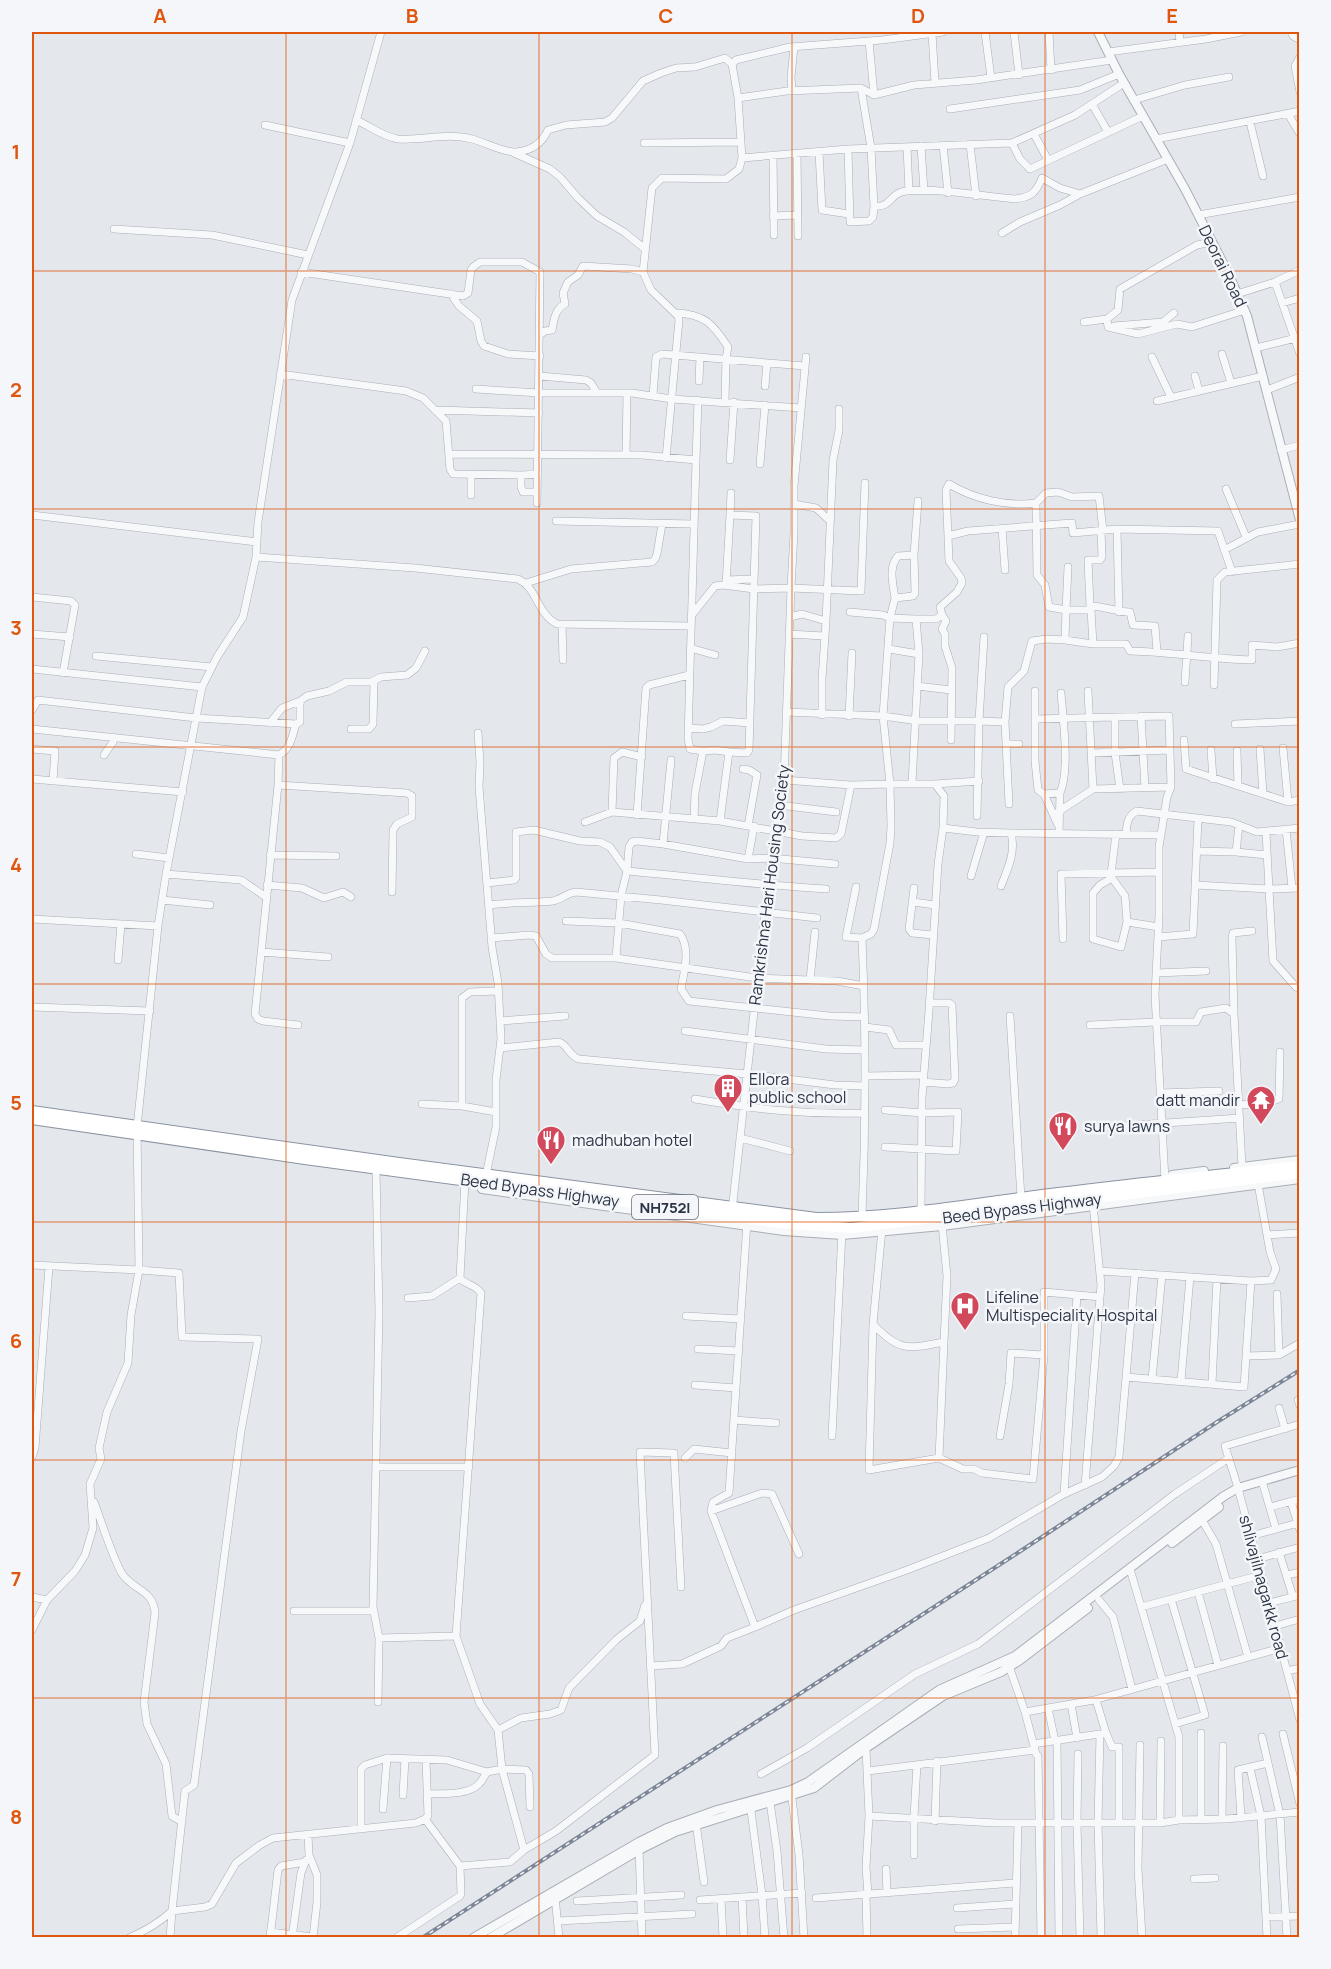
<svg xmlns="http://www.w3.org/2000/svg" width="1331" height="1969" font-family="Manrope,sans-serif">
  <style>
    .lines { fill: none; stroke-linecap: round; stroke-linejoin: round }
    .minor-casing { stroke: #a9aeb7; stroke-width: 8 }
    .tertiary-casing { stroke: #a9aeb7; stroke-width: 10 }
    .trunk-casing { stroke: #8b94a3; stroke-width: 12 }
    .minor { stroke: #f7f8fa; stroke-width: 7 }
    .tertiary { stroke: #f7f8fa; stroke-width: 8 }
    .trunk { stroke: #fff; stroke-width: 10 }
    .rail-casing { stroke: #7d8696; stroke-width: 4 }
    .rail { stroke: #f4f6f9; stroke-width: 1.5; stroke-dasharray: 4.5; stroke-linecap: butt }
    .grid { fill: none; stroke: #df570f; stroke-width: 1.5; stroke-opacity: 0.55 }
    .labels { text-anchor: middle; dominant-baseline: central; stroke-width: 5; stroke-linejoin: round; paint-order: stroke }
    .shield { fill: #f4f6f9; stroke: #676e7b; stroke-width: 1.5 }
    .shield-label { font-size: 15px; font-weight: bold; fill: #2b3445 }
    .street-label { font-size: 16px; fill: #2b3445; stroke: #f4f6f9 }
    .poi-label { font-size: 16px; fill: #2b3445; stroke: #f4f6f9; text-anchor: start }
    .neatline { fill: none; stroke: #df570f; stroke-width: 2 }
    .grid-label { font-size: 20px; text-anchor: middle; font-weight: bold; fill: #df570f }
  </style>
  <rect width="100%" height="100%" fill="#e4e7ec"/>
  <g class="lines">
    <g class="minor-casing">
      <path id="minor" d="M985,32L991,78
        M1014,32L1019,75
        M1049,32L1051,70
        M1179,32L1180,42
        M1291,32L1293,36L1300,40
        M932,33L935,83
        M869,41L874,95
        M1108,52L1206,39L1241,32
        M1300,57L1295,66L1300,92
        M861,88L871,148L874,206C892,208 889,193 906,191C942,188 980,196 1015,199C1031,197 1036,193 1042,178L1060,188L1080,194
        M792,91L791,77L794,47
        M738,98L787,91L861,88L874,95L914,85L976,80L1112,60
        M1134,100L1185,85L1229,77
        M1092,104L1108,132
        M950,109L1080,90L1119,74
        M1288,114L1300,134
        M356,120C370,126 383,137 398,139C423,141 446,132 472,139C484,142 504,153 516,152C531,151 542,143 548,130L566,125L605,122L612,118L643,81L661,73L676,68L695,67L725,58L732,64
        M1250,122L1263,176
        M265,125L350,143
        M1034,134L1048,160
        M1156,139L1300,111
        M644,143L741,142
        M1012,143L1075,115L1124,83
        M970,144L976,196
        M943,145L948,193
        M921,146L924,191
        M907,147L909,191
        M848,149L850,222L869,221L873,217L874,206
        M819,152L822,210L849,214
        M514,153L550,169L560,177L578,198L597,216L624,232L645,249
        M797,153L798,236
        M773,155L774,235
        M742,158L848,149L1012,143L1020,159L1030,169L1143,116
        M1198,215L1300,197
        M773,216L797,215
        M114,229L212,235L308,255
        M1002,233L1020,222L1060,205L1080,194L1168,159
        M301,272L463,296L468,293L471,270L473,267L480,262H522L540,272L537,503
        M1275,282L1300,354
        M451,294L459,306L477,321L481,341L484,346L508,354L540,356
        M1237,294L1275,282L1300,270
        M1282,303L1300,298
        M675,313C705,314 713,324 728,347L726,359L725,402
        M1107,319L1118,310L1120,289L1197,245L1212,242
        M1084,322L1107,319L1108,327L1138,334L1177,324L1192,327L1245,310
        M1114,326L1163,322L1174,313
        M541,334L545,331L552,330C554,320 555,309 565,304L563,293L568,282L578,275L583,266L632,269L643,272
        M1256,348L1300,337
        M1222,354L1231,383
        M1152,357L1171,397
        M280,374L406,391L423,398L446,421L450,469L453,474L521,475
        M540,376L586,380L591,383L597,393
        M1195,376L1199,391
        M699,381L700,357
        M765,386L767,363
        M476,389L539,393H632L672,399L801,408
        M1267,390L1300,377
        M653,395L656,357L662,354L805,366
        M1157,401L1263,376
        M435,410L539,413
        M1281,450L1300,445
        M449,454L642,455L696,460L688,739L690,749L703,751L695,793L694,819
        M626,455L627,393
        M666,458L679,320L678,316L651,290L643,272L652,188L662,178L726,179L739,169L742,158L738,98L732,64L736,60L790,47L882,40L943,32
        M696,460L698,400
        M730,460L734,402
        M760,464L765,405
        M1226,489L1246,537
        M536,492H523L521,487V475L538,474
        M471,495V475
        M794,504L816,508L830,521
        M32,515L257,542
        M730,515L731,493
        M556,521L693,524
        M1002,528L1005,570
        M1117,529L1119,612
        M1101,530L1102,557L1100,560H1088L1090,606C1104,606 1116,612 1130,612L1133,625L1155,626L1157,652
        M948,536L946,490L949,484C974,499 1007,507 1036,503
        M1224,550L1258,532L1300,524
        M256,557L415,568L518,579C538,588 536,613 557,624L691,626
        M1068,567L1066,610L1049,607L1045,585L1037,575L1036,503L1046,493L1058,492L1072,497L1099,496L1103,530
        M726,580L753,579
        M526,583L571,569L652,562L655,559L657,554L662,524
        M32,597L71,601L75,605L63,673
        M895,598C893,583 888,568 898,556L914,555
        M1090,606L1091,610H1066L1065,640L1093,644H1126L1130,651C1171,652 1211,659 1252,660V645L1277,647L1300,643
        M1091,610L1093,644
        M850,612L883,615L890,618L883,716L890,784H935L979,781
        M942,615L946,621L942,629L945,634V646L952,668L951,740
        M691,616L715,586L723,585L754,589L791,588L794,532V486L806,357
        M790,617L802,614L826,621L822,679V715
        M916,619H936L942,615L940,607L957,592L962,583L961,578L949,561L948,536L968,531L1072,523L1073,533L1117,529L1218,531L1232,572
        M826,621L833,460L839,430V409
        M562,624L563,660
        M32,634L70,637
        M789,634L824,636
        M984,637L979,721L1005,722L1009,804
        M690,648L715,655
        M889,649L919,654
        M96,656L212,667
        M32,669L202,687
        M1185,682L1188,636
        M1214,685L1217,580L1225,572L1300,564
        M917,686L951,690
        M1035,691V719
        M1088,691L1093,789
        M1061,693C1063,719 1070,771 1060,793L1044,794L1038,790L1035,761V719L1115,717V753L1120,789
        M32,710L38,700L196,718L296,724C292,736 291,749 279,755
        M786,712L883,716L918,721H979L977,816
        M849,716L852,653
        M1141,716L1145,788
        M1115,717L1169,716L1171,787L1167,797L1159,847V915L1155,995L1165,1180
        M1005,722L1008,687L1024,671L1032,641L1047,639L1065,640
        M270,723L282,708L300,701L307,696L329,691L347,682H371L381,677L407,675L416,668L425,651
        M296,724L300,722V701
        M1235,724L1300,721
        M688,728L703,729L711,727L723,721L750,723
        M32,729L279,755L278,785L255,1014L258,1019L263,1021L298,1025
        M351,729H369L373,724L374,681
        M478,733L480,762L479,787L492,947L498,983L501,1039L496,1080V1127L486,1175
        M1184,740L1186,769L1288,802L1300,800
        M1006,744H1019
        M1283,748L1288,802
        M32,749L55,751L53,781
        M1260,749L1263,794
        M1211,750L1213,779
        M703,751L716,750L729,752
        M1237,751L1238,786
        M1092,753L1170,750
        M104,755L113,742L114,737
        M743,769L749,770L757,775L748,826
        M32,779L183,792
        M784,780L851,785L890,784L891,827L890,843L874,929L871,934L862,938
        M912,783L919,654L916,619L890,618L895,598L913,596L915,593L914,555L918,501
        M278,785L407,793L412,796V817L397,824L393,830L392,892
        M1044,794L1058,825
        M779,805L836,812
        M612,812L614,758L622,752L642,757
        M1058,812L1093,789L1171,787
        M637,815L646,688L649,685L689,675
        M720,821L729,752L747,753L749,750L756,516L730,515L726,585
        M585,822L612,812L720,821L802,836L836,838L841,834L851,785
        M943,828L977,832L1011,833
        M1286,829L1292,888
        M1266,832L1269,889L1300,888
        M1059,834L1060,793
        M1116,834L1111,874L1112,878L1125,896L1127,922L1159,927
        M1126,834C1127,824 1127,816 1137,811L1231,822L1239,825
        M663,844L671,760
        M1197,851L1236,852L1239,825L1257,832L1300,828
        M1236,852L1267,855
        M136,854L169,858
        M270,855L336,856
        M748,859L754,826
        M166,874L241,880L266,897
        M971,876L984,832
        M1112,878L1100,885L1093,893V939L1121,947L1127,922
        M487,883L514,880L516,878V832L534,830L580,841L600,842L610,847L627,871C694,877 760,885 826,889
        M267,885L302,888L324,898L343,892L351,897
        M1195,885L1269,889L1273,961L1296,987L1300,988
        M1001,886C1008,868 1016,852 1011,833L1161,835
        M856,887L846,937L862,938C866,1031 866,1124 862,1217
        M914,888L909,929L912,933L933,935
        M162,900L210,905
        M913,902L935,905
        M489,905C510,902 532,903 553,901C562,899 567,893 576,892L661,900L817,918
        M32,919L158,926
        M566,921L619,923L680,934C691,949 684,972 681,989L689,1001L829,1016L865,1017
        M1158,937L1193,934L1198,819
        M491,938L529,935L536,936L546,954L552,958H616L757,978L837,981L864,986
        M1063,939L1061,874L1159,872
        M261,952L328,957
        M616,958L621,896L627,871L629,847L632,842L637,841L663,844L748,859L771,858L835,864
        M118,960L121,924
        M1156,973L1206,971
        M810,980L815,932
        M32,1007L150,1011
        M1234,1014L1232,938L1233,933L1252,931
        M1010,1016L1021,1198
        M500,1021L565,1016
        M1090,1025L1156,1022H1196L1201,1012L1226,1008L1234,1014L1242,1167
        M865,1027L889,1030L896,1045H926
        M685,1031L826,1049L865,1050
        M500,1048L559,1042C568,1045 569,1056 579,1059L747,1074L835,1085L865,1086
        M865,1076L924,1075
        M923,1082L948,1084L953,1083L955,1079L952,1005L949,1003H930
        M1160,1093L1219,1091
        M695,1099C754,1109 806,1115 865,1113
        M422,1104L462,1106L496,1112
        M1239,1105L1266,1103L1279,1099L1280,1052
        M462,1106V998L470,992L498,991
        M1121,1126L1240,1118
        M740,1138L790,1151
        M885,1147L956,1151L958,1112L922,1113L885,1110
        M376,1168L379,1313L373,1607L379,1638L378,1702
        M465,1180L460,1278C465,1285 475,1284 481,1293L456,1636L480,1704L498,1730L502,1769L524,1850
        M732,1211L771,858L784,780L791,588L861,591L865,483
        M921,1211L922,1098L929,1011L938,864L943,828L944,796L935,784
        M747,1222L729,1493L713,1502L711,1511L755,1627
        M882,1229L873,1324C899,1352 908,1349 944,1342L947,1276L942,1224
        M1267,1235L1300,1233
        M32,1265L139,1270L131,1315L128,1363L107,1412L99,1448L101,1459L90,1484L93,1528L85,1555L75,1571L47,1600L32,1630
        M1100,1271L1251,1281L1271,1280L1276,1269L1270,1252L1258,1184
        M1135,1273L1126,1377L1244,1387L1251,1281
        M1277,1294L1279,1355
        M408,1298L432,1296L460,1278
        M686,1316L741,1319
        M873,1324L869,1470L939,1458L963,1469H974L982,1473L1033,1479L1044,1355V1292L1100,1297
        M698,1349L739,1351
        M1246,1356L1279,1355L1300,1343
        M1152,1379L1162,1275
        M1181,1381L1190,1277
        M1212,1384L1217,1279
        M695,1385L736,1388
        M1298,1400L1300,1406
        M1279,1408L1285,1429
        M734,1420L776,1423
        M1300,1424L1225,1446L1238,1488L1300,1720
        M832,1436L842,1232
        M1000,1436L1009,1384L1011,1353L1044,1355
        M32,1457L35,1448L49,1267
        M685,1458L694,1449L732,1453
        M939,1458L944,1342
        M376,1467H469
        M1262,1481L1276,1529
        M1085,1485L1101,1285L1093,1204
        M1064,1494L1077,1295
        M94,1502C102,1523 111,1553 121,1572C132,1591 153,1588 155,1613L144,1702L147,1724L166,1764L172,1816L182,1822
        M1291,1502L1300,1530
        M1270,1507L1300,1499
        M711,1511L762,1493L772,1494L799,1554
        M1202,1520L1216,1544L1248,1657
        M1251,1536L1298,1523
        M1279,1552L1293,1597
        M1257,1559L1300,1547
        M1130,1569L1179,1737V1820
        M1287,1575L1300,1572
        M1198,1592L1218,1665
        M32,1597L47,1600
        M1171,1599L1205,1715L1175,1724
        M1099,1600L1113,1617L1132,1689
        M1269,1603L1300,1595
        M1141,1607L1261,1575
        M294,1611H374
        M1275,1626L1300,1619
        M379,1638L456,1636
        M1008,1663L1025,1712L1036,1754L1038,1756L1041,1938
        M650,1666L682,1664L721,1646L727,1638L755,1627L794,1610L907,1570L989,1538L1064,1494L1102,1477L1114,1466L1119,1457L1126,1377
        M1287,1671L1300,1668
        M1071,1704L1077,1738
        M1048,1708L1055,1741
        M1025,1712L1094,1700L1281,1648
        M498,1730L521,1718L550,1714L561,1710L569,1688L617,1639L640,1621L645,1605
        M1106,1733L1112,1747H1119V1823
        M1201,1733V1819
        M1100,1734L1098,1823L1101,1938
        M1283,1734L1300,1804
        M1262,1737L1280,1815L1287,1938
        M1057,1741L1059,1938
        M1033,1744L1106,1733L1096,1700
        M1140,1745L1138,1868L1142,1938
        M866,1748L869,1816L996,1823H1160L1179,1820L1226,1819L1300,1812
        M1078,1754L1077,1823L1080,1938
        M1250,1768L1261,1816L1267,1938
        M868,1771L1035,1750
        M761,1774L807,1748L915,1674L978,1644L1175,1494L1229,1458
        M791,1791L799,1855L804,1938
        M427,1794C442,1793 467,1796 479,1784C482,1781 485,1775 487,1772
        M403,1795L405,1759
        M770,1802L777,1851L784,1938
        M750,1803L762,1895L765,1938
        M383,1809L387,1758L447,1760L487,1772L502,1769L526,1770L529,1774L530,1807
        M1241,1818L1238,1770L1268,1763
        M1222,1819L1223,1746
        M935,1821L937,1761
        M696,1823L704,1882
        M1160,1823L1161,1741
        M361,1828V1769L365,1765L387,1758
        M308,1835L309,1855L317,1875V1902L313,1938
        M639,1848L642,1938
        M914,1855V1817L917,1765
        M460,1866L510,1862L524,1850L556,1831L655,1755L640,1452L674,1453L681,1587
        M886,1869L887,1893
        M1194,1879L1215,1878
        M866,1895L867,1938
        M868,1895L866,1867L869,1816
        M555,1896L559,1938
        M742,1897L744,1938
        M816,1898L1015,1883
        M721,1899L723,1938
        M700,1900L802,1893
        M577,1901L681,1895
        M957,1908L1015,1904
        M1266,1917L1300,1916
        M558,1921L692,1914
        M958,1929L1015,1927
        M270,1932L313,1937
        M129,1938C145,1931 159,1923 172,1911L185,1791L194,1785L241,1431L258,1339L182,1337L179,1273L139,1270L137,1127L158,926L166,874L202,687L217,657L243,617L256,557L258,522L292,300L350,143L381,32
        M170,1938L172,1911L205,1907L212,1904L236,1863L260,1845L273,1838L416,1823L425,1819L428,1816L426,1759
        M270,1938L278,1870L281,1866L305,1862
        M292,1938L301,1873L306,1860
        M396,1938L460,1896L461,1894L460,1866L425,1819
        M1015,1938L1018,1823"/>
    </g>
    <g class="tertiary-casing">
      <path id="tertiary" d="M1098,32L1119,74L1185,189L1228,273L1247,316L1300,520
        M1234,1168L1300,1160
        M1172,1175L1204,1171
        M478,1182L482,1189L784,1231L842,1235L942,1226L1300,1179
        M1172,1543L1219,1507
        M473,1938L639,1842L667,1828L717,1810L791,1790L808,1782L939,1690L1015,1656L1224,1496L1238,1488L1300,1470
        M490,1938L639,1850L675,1832L814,1788L866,1748L943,1696L1001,1672L1020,1660L1088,1608"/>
    </g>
    <g class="trunk-casing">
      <path id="trunk" d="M32,1111L399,1163L816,1218C892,1218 967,1205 1042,1195C1128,1184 1214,1175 1300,1166
        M32,1119L305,1159L788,1224L852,1228L1300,1173"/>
    </g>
    <use href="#minor" class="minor"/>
    <use href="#tertiary" class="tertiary"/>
    <use href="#trunk" class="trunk"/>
    <g class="rail-casing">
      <path id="rail" d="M422,1938L1016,1554L1217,1422L1300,1370"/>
    </g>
    <use href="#rail" class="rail"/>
  </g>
  <path class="grid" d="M286,32V1938M539,32V1938M792,32V1938M1045,32V1938M32,271H1300M32,509H1300M32,747H1300M32,984H1300M32,1222H1300M32,1460H1300M32,1698H1300"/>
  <defs>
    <g id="building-pin" transform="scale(1.5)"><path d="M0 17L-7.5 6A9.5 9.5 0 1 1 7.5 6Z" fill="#d1495b" stroke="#f4f6f9"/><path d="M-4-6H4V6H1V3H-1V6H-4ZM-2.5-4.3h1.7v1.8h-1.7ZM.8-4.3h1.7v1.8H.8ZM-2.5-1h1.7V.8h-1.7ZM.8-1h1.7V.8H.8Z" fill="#fff"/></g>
    <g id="temple-pin" transform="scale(1.5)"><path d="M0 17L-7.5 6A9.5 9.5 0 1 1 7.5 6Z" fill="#d1495b" stroke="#f4f6f9"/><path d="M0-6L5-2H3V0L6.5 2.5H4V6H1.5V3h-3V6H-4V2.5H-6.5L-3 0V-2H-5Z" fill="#fff"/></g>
    <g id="restaurant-pin" transform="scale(1.5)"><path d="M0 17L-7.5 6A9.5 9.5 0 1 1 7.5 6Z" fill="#d1495b" stroke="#f4f6f9"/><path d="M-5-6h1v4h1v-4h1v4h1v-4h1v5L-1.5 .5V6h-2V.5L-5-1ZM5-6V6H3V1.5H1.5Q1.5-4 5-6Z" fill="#fff"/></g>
    <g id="hospital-pin" transform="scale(1.5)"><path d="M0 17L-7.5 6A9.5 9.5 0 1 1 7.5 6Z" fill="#d1495b" stroke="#f4f6f9"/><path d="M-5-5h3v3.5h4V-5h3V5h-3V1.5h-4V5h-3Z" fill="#fff"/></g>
  </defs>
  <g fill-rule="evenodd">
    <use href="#building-pin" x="728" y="1088"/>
    <use href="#temple-pin" x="1261" y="1100"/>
    <use href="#restaurant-pin" x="1063" y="1126"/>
    <use href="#restaurant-pin" x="551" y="1140"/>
    <use href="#hospital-pin" x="965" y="1306"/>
  </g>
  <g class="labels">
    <rect class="shield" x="632" y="1195" width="66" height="24" rx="4.5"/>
    <g class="shield-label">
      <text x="665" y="1207">NH752I</text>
    </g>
    <g class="street-label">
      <text transform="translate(1223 266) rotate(64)">Deorai Road</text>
      <text transform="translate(769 885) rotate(-83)">Ramkrishna Hari Housing Society</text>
      <text transform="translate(540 1190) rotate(8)">Beed Bypass Highway</text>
      <text transform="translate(1022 1208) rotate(-7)">Beed Bypass Highway</text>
      <text transform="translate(1264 1587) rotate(75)">shlivajilnagarkk road</text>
    </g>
    <g class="poi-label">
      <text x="749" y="1079">Ellora<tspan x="749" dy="18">public school</tspan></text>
      <text x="1240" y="1100" text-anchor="end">datt mandir</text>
      <text x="1084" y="1126">surya lawns</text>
      <text x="572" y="1140">madhuban hotel</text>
      <text x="986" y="1297">Lifeline<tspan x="986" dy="18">Multispeciality Hospital</tspan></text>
    </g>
  </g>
  <rect width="1331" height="1969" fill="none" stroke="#f4f6f9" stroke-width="66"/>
  <rect x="33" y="33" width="1265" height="1903" class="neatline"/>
  <g class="grid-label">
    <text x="160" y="23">A</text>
    <text x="412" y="23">B</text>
    <text x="666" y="23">C</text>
    <text x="918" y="23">D</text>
    <text x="1172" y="23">E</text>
    <text x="16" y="159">1</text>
    <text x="16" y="397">2</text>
    <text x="16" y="635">3</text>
    <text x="16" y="872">4</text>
    <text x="16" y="1110">5</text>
    <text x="16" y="1348">6</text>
    <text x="16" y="1586">7</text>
    <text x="16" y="1824">8</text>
  </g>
</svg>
